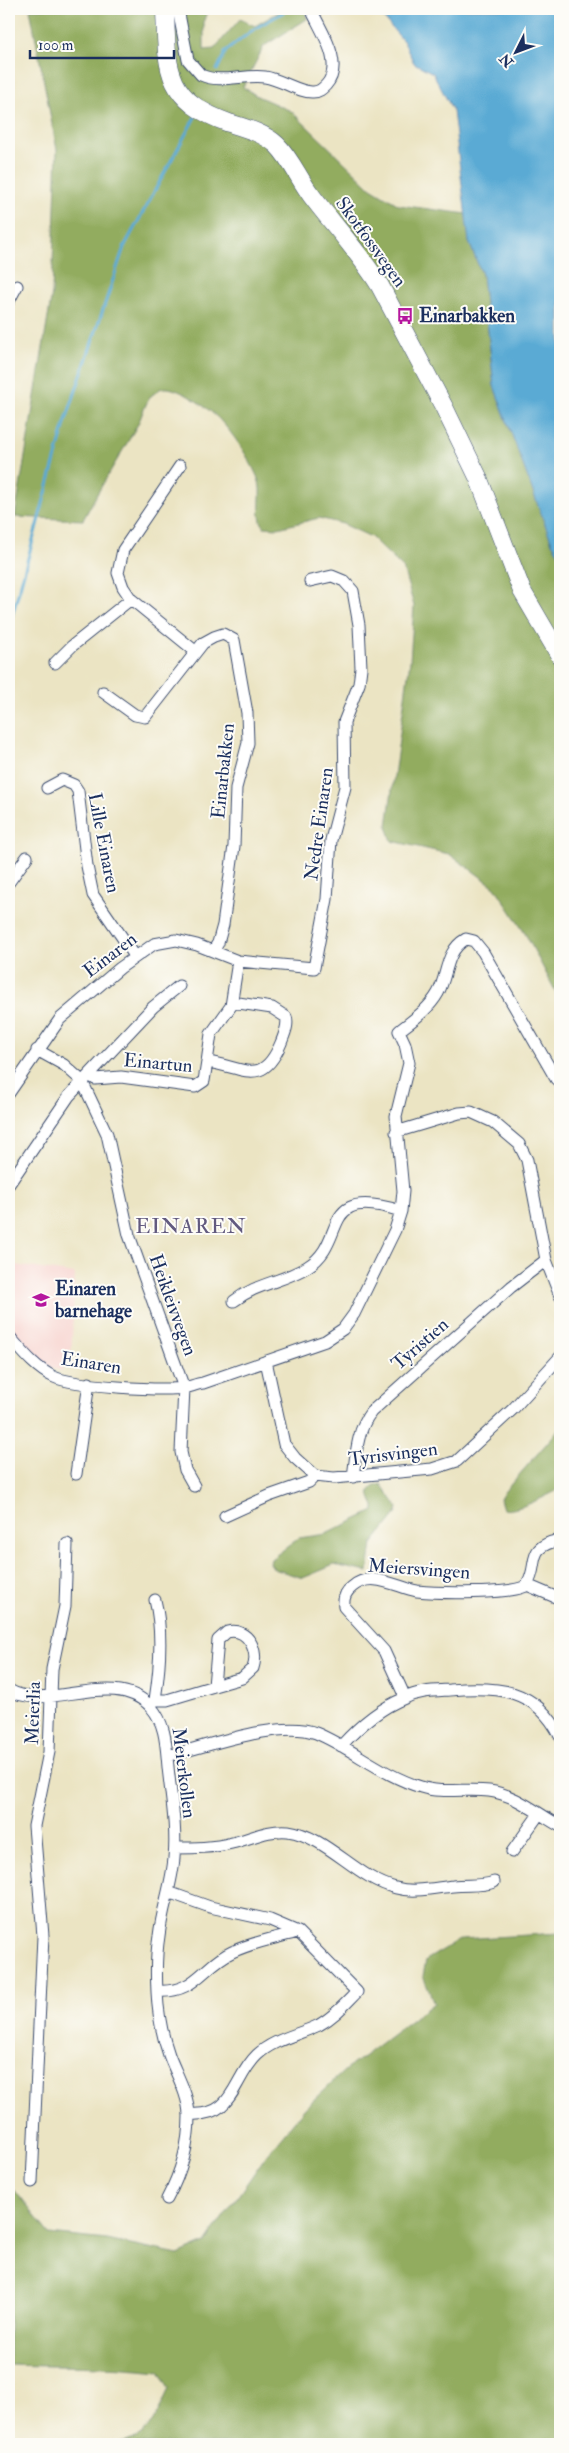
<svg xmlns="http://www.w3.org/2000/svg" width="569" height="2453" font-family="'IM FELL Double Pica',serif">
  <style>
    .built { fill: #f7d0cc }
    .forest { fill: #92ac5f; stroke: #566e5e }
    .water { fill: #5aaad4; stroke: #3a6c99 }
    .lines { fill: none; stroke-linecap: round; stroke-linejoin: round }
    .stream { stroke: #5aaad4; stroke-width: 3 }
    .street-casing { stroke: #3a4a6d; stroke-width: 13 }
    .primary-casing { stroke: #3a4a6d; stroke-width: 19 }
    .street { stroke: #fff; stroke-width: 11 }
    .primary { stroke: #fff; stroke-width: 18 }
    .labels { text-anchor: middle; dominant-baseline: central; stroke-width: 4; stroke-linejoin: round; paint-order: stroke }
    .street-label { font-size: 19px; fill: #1b2f5e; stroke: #fdfcf7 }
    .poi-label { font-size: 19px; font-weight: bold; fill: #1b2f5e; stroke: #fdfcf7; text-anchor: start }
    .quarter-label { font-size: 21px; letter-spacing: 1px; fill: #625a7f; stroke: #fdfcf7 }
  </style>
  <rect width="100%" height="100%" fill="#fdfcf7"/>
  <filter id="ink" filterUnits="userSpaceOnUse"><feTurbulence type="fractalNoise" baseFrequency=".02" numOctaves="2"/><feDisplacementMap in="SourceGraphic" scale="10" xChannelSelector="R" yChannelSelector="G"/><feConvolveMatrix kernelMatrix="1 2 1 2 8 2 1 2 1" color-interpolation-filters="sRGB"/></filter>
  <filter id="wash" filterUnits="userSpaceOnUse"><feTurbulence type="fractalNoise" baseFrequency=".0096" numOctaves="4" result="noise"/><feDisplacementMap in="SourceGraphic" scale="20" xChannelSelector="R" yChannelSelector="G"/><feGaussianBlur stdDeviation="1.12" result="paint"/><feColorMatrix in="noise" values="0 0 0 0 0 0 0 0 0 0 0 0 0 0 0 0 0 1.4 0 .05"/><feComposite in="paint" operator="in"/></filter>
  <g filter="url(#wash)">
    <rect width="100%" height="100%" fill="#ebe4c3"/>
    <path class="built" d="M9,1264L75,1274L71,1361L63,1360L62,1371L46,1366L38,1360L9,1327Z"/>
    <path class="forest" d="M30,9H208L204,20V50L214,49L240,19L255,26L284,9H305L307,19L264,46L243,87L257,96L291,111L371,188L399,205L467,214L469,242L482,274L494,386L552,543L560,555V1000L526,935L495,887L449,854L392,841L387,826L410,661L414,606L403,568L371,537L343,524L319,518L278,528L264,527C254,513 265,493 257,476C248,456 234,435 219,419C209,409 174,382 160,389C158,391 153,394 151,396C145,404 142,415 138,424C120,456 100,487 83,520L15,517L52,293L57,150Z
      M560,1428V1489C548,1495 515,1513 503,1509L500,1499L505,1491Z
      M381,1484L398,1508L396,1514L372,1544L368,1572L334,1565L303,1578L274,1569L270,1563L271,1559L299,1538L326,1534L374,1511V1506C368,1494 366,1488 381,1484Z
      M560,1933V2444H116C151,2438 155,2417 169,2389L159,2371C108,2365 59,2367 9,2365V2183L49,2234L107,2240L178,2255L205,2243L268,2153L305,2108L344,2071L434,2003L423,1976L426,1960L461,1939Z"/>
    <path class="water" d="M376,9H560V555L552,543L494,386L482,274L469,242L453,111L433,73L414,63L404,42Z"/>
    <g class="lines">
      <path class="stream" d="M217,70L226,51L254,29L289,9
        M9,627L66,420L124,247L195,117"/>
    </g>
  </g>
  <g filter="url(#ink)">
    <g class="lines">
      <g class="street-casing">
        <path id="street" d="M178,9L188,60L201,75C220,84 245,74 265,77C280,79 300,93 313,92C319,92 322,89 326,85C345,64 321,31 312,11
          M9,301L17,286
          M180,466L123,550L118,573L123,587L131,599L195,651
          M55,663L72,646L131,599
          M103,692L135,715L145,717L203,643L214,637L223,634L234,640L247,713L248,743L236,788L234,846L223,925L218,943L213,951
          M47,788L62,780L74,785L78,791L87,866L93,895L135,956
          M9,882L27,857
          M232,1002L272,1008L286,1017C289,1025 284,1035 281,1043C262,1088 244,1067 207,1062L211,1034L231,1006L238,961
          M37,1050L64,1065L82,1081L107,1134L129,1235L184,1388L181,1452L185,1470L194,1486
          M89,1075L95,1079L121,1077L195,1087L204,1081L207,1062
          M9,1093L60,1019L120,968L154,944L176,940L197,945L238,961L314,968L327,899L331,840L345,787L344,722L359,684L361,668L359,625L353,591L344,581L332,576L310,581
          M396,1132L459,1113L471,1112L493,1122L519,1144L527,1160L546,1260L560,1296
          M9,1184L69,1096L153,1007L179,986
          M234,1301C257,1283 283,1282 307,1267C350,1241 316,1185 401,1211
          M9,1336C22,1351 35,1368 54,1377C74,1386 161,1391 184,1388C190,1387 196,1384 203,1383L325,1341L343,1329L354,1314L395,1230L401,1211L403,1191L396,1116L409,1063L405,1044L399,1031C413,1020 429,1009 438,993C448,975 445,951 466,939L474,941L483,952L556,1079
          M266,1361L284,1444L295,1458L315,1476L334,1478L432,1469L457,1461L513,1409L560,1357
          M76,1474L89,1383
          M353,1477C356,1455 357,1430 371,1412L511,1287L546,1260
          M225,1516L269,1496L309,1482L315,1476
          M527,1585C540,1564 524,1547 560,1540
          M9,1690C46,1713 115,1667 151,1707C166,1724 166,1746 168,1767C171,1797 177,1828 174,1858C172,1884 162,1909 159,1936C156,1954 156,1973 157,1992C158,2014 162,2035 169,2055C176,2074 189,2095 189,2116C189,2146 181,2173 167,2199
          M405,1697L384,1651L344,1607C343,1599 345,1592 352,1587C371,1570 396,1587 417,1591C435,1593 515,1595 527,1585L560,1599
          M155,1700C160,1668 163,1631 155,1600
          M150,1706L155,1700H167L214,1686L218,1640L227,1632C248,1627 259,1651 253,1668L242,1678L214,1686
          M341,1746C359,1726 380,1708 405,1698C419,1691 434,1691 450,1690C497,1686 536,1688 560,1736
          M167,1756C205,1747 281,1719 316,1733C352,1748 383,1776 421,1787C442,1794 467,1788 489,1791C515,1794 538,1814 560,1826
          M175,1848C194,1848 213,1848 232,1843C250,1839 268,1829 288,1831C328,1837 356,1878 396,1888C414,1893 434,1888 453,1886C467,1884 481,1887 494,1882
          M512,1852L539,1814
          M168,1892L210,1907L270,1920L298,1932L357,1992C345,2004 334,2017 319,2025C298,2035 274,2039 257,2055C232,2079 235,2118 189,2114
          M157,1991C195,1994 202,1966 232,1952C253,1942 276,1938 298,1932
          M32,2182L43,1936L34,1826L49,1752L52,1669L65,1606L67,1544"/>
      </g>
      <g class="primary-casing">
        <path id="primary" d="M165,9C167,68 164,100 229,123C245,128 264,133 277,145C291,159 299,179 311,195C334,226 360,253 380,286L444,407L478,477L522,591L560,656"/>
      </g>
      <use href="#street" class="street"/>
      <use href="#primary" class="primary"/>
    </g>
  </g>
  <defs>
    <g id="bus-bare" transform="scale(1.35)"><path d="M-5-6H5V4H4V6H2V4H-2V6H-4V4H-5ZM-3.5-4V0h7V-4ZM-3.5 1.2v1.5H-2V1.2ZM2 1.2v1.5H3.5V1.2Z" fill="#b5179e" stroke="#fdfcf7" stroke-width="2.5" paint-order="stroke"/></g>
    <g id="school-bare" transform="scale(1.35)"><path d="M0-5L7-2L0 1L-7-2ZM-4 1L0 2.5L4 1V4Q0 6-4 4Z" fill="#b5179e" stroke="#fdfcf7" stroke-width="2.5" paint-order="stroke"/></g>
  </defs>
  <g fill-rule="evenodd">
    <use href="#bus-bare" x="405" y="316"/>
    <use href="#school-bare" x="41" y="1300"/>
  </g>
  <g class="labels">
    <g class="street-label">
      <text transform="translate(371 242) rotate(54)">Skotfossvegen</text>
      <text transform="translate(223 771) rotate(-84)">Einarbakken</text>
      <text transform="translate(319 824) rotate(-82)">Nedre Einaren</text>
      <text transform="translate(104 843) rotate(79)">Lille Einaren</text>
      <text transform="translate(110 955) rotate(-37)">Einaren</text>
      <text transform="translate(158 1063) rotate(5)">Einartun</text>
      <text transform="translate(173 1305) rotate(70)">Heikleivvegen</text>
      <text transform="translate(420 1344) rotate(-41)">Tyristien</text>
      <text transform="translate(91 1363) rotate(9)">Einaren</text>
      <text transform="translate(393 1454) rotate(-7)">Tyrisvingen</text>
      <text transform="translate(419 1569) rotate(4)">Meiersvingen</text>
      <text transform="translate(33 1713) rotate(-88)">Meierlia</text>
      <text transform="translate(184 1773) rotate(83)">Meierkollen</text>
    </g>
    <g class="poi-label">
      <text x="419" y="316">Einarbakken</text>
      <text x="55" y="1289">Einaren<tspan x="55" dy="22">barnehage</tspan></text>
    </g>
    <g class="quarter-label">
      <text x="191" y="1226">EINAREN</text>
    </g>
  </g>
  <rect width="569" height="2453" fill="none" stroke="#fdfcf7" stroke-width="30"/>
  <g transform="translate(516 52) rotate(228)" stroke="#fdfcf7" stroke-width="4" paint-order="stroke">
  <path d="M0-4L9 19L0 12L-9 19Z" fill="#1b2f5e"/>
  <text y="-8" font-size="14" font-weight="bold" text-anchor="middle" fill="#1b2f5e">N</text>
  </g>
  <path d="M30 50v8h144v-8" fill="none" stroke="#1b2f5e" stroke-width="2.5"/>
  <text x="38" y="50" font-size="15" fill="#1b2f5e" stroke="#fdfcf7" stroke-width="4" paint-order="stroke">100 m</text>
</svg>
